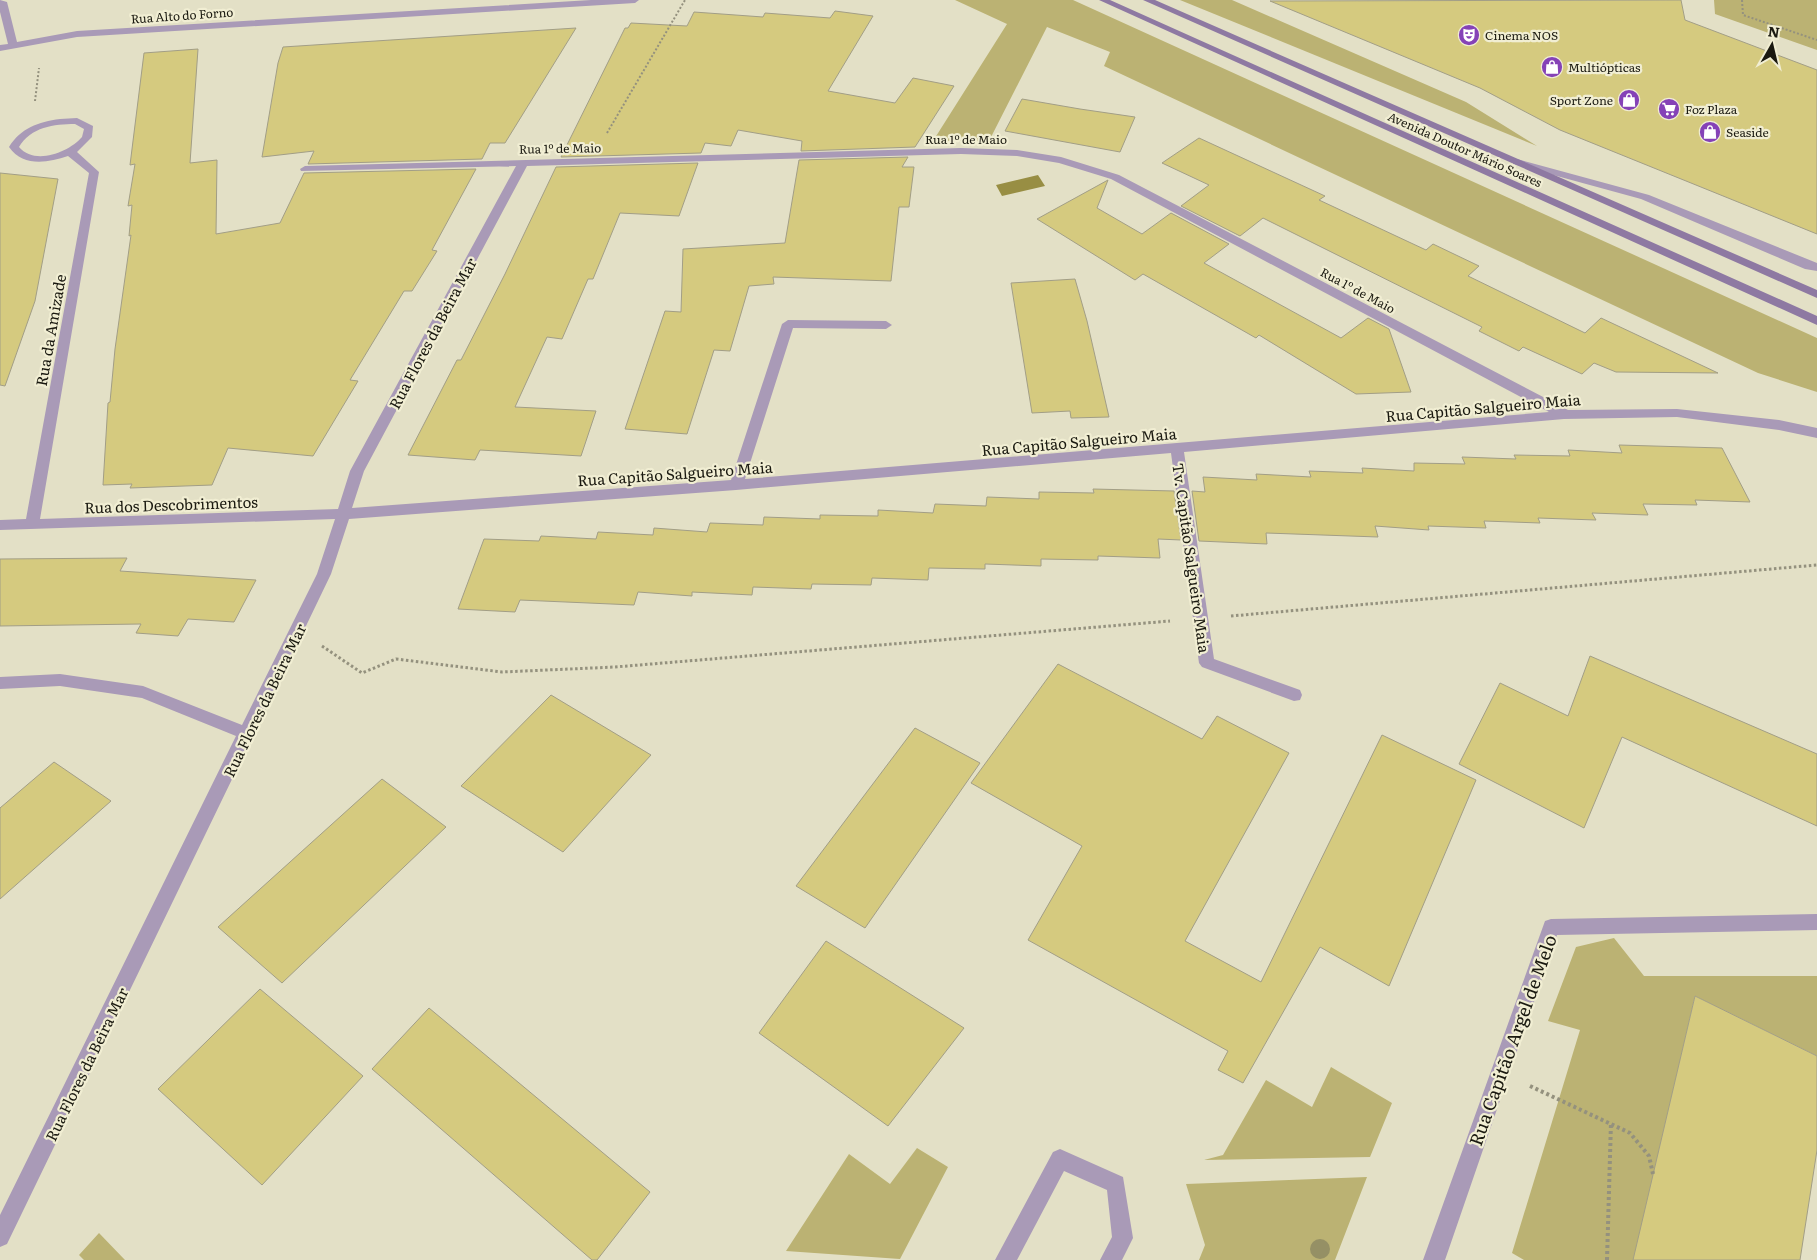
<svg xmlns="http://www.w3.org/2000/svg" width="1817" height="1260" font-family="Literata,serif">
  <style>
    .green { fill: #bbb273 }
    .water { fill: #988e43 }
    .building { fill: #d5ca7f; stroke: #a29e86 }
    .lines { fill: none; stroke-linecap: round; stroke-linejoin: round }
    .path-far2 { stroke: #94917e; stroke-width: 2; stroke-dasharray: 2 2; stroke-linecap: butt }
    .path-far1 { stroke: #94917e; stroke-width: 3; stroke-dasharray: 2.5 2.5; stroke-linecap: butt }
    .path { stroke: #94917e; stroke-width: 4; stroke-dasharray: 3 3; stroke-linecap: butt }
    .service { fill: #a99ab7; fill-rule: evenodd }
    .minor { fill: #a99ab7; fill-rule: evenodd }
    .secondary { fill: #8e79a2; fill-rule: evenodd }
    .tree { fill: #959065 }
    .labels { text-anchor: middle; dominant-baseline: central; stroke-width: 4.5; stroke-linejoin: round; paint-order: stroke }
    .far-street-label { font-size: 12px; fill: #1a1910; stroke: #f1eed3 }
    .far-poi-label { font-size: 12px; fill: #1a1910; stroke: #f1eed3; text-anchor: start }
    .street-label { font-size: 15px; fill: #1a1910; stroke: #f1eed3 }
    .near-street-label { font-size: 18px; fill: #1a1910; stroke: #f1eed3 }
  </style>
  <rect width="100%" height="100%" fill="#e3e0c6"/>
  <path class="green" d="M955,0H1073L1817,338V392L1758,373L1104,66L1110,52L1047,27L989,141H933L1007,24Z
    M1180,0H1232L1466,102L1537,146Z
    M1714,0H1817V50L1715,14Z
    M1614,938L1644,976H1817V1056L1695,996L1634,1260H1524L1512,1253L1580,1030L1548,1021L1576,947Z
    M1331,1067L1392,1103L1370,1157L1204,1160L1223,1155L1266,1080L1312,1107Z
    M917,1148L948,1167L900,1259L786,1251L849,1154L890,1184Z
    M1367,1177L1335,1260H1199L1205,1245L1186,1184Z
    M99,1233L125,1260H84L79,1255Z"/>
  <path class="water" d="M1038,175L1045,186L1002,196L996,185Z"/>
  <path class="building" d="M1681,0L1685,20L1817,70V234L1560,130L1480,88L1270,1Z
    M835,11L873,16L828,91L895,103L913,78L954,86L915,147L801,151L802,141L738,130L731,146L705,143L701,153L561,157L625,28H628L631,23L687,26L694,12L763,17L765,13L830,18Z
    M576,28L505,143H490L482,159L308,164L314,151L262,157L278,63L283,47Z
    M198,49L190,163L217,160L216,234L280,223L304,173L476,169L432,250L437,251L412,291H404L350,380L358,381L313,456L228,448L212,485L130,488L132,484L103,485L108,403L110,402L115,349L131,235L129,236L132,205L128,206L135,164L130,165L144,53Z
    M1022,99L1080,109L1135,117L1120,152L1005,131Z
    M1199,138L1325,196L1319,200L1426,250L1433,244L1479,266L1468,276L1585,333L1601,318L1718,373L1616,372L1594,363L1582,374L1523,347L1519,351L1479,331L1482,327L1263,218L1240,236L1181,206L1209,185L1162,163Z
    M908,157L902,167H914L909,207H899L891,281L773,277L774,284L749,286L730,351L714,350L687,434L625,429L665,311L681,312L683,249L785,243L799,160Z
    M698,163L679,216L620,213L593,279H588L562,339L547,337L515,407L596,411L581,456L480,450L475,460L408,455L457,360H461L505,274L556,167Z
    M0,173L58,179L35,301L5,386L0,385Z
    M1108,180L1097,208L1142,234L1171,213L1229,244L1204,263L1341,338L1368,318L1389,329L1411,392L1356,394L1259,335L1256,338L1143,274L1135,280L1037,219Z
    M1075,279L1087,321L1109,417L1071,418L1070,411L1032,413L1011,283Z
    M1619,445L1722,448L1750,502L1695,500L1697,505L1643,504L1648,515L1592,513L1596,520L1538,518L1540,523L1484,521L1486,528L1428,526L1429,530L1375,526L1378,537L1266,533L1267,544L1199,541L1192,491L1205,492L1203,477L1257,480L1256,474L1311,477L1309,471L1363,473L1362,468L1414,471V463L1465,464L1462,457L1516,459L1514,455L1570,456L1568,450L1622,453Z
    M1093,489L1174,491L1181,540L1158,539L1160,558L1098,556V560L1041,559V566L985,564V569L929,568L928,580L872,578L871,585L812,584L811,589L753,587L752,595L692,592V596L638,592L634,605L520,600L515,612L458,609L484,539L539,541L541,536L596,539L598,532L653,535L654,528L707,532L710,523L763,525L764,517L820,519V515L878,516V510L933,513L935,504L986,506L987,497L1039,499V492L1094,493Z
    M127,558L120,571L256,580L234,622L188,619L178,636L136,633L141,624L0,626V559Z
    M1590,656L1817,754V826L1622,737L1584,828L1459,764L1500,683L1568,716Z
    M1058,664L1202,739L1217,716L1289,753L1185,941L1261,982L1382,735L1476,780L1389,986L1320,947L1243,1083L1218,1070L1228,1051L1028,940L1082,846L971,783Z
    M551,695L651,755L563,852L461,786Z
    M915,728L980,763L865,928L796,886Z
    M54,762L111,801L0,899V808Z
    M382,779L446,827L282,983L218,927Z
    M826,941L964,1028L888,1126L759,1033Z
    M260,989L363,1076L262,1185L158,1089Z
    M1695,996L1817,1056V1150L1800,1260H1633Z
    M429,1008L650,1192L597,1260H592L372,1069Z"/>
  <g class="lines">
    <path class="path-far2" d="M1742,0L1743,15L1817,40
      M35,101L39,68
      M607,133L685,0"/>
    <path class="path-far1" d="M1231,616L1817,565
      M322,646L362,673L396,659L502,672L615,667L1170,621"/>
    <path class="path" d="M1530,1086L1630,1133L1649,1156L1653,1174
      M1607,1260L1611,1122"/>
    <path class="service" d="M1517,159L1649,195L1817,263V271L1805,269L1641,199L1513,164V160Z"/>
    <path class="minor" d="M0,0L7,2L17,42L77,31L591,0H639L635,3L77,37L0,51V45L8,44L0,12Z
      M60,119L77,118L93,126L92,137L77,152L99,172L40,519L338,509L350,471L516,166L301,171L300,169L305,166L961,148L1017,150L1061,157L1119,175L1568,410L1677,409L1779,420L1817,428V438L1779,430L1677,417L1564,419L1184,452L1214,659L1300,690L1302,695L1300,700L1294,701L1202,667L1199,663L1171,453L736,490L349,519L331,574L255,732L256,734L251,740L7,1244L0,1247V1215L236,736L142,698L60,686L0,689V677L60,674L143,686L242,725L317,574L335,519L0,530V520L26,519L89,173L68,156C47,163 23,167 9,147C21,128 38,122 60,119ZM75,124L84,129L82,137C69,152 35,166 19,147C31,127 54,124 75,124ZM961,154L1017,156L1059,163L1111,179L1549,412L745,479L793,328L886,329L892,325L886,321L788,320L782,324L731,480L352,508L364,471L527,166Z
      M1817,914V930L1557,935L1445,1260H1423L1545,921L1551,919Z
      M1060,1149L1123,1177L1133,1238L1122,1260H1100L1112,1237L1107,1190L1064,1171L1017,1260H995L1053,1152Z"/>
    <path class="secondary" d="M1099,0H1110L1817,316V325Z
      M1143,0H1155L1817,290V298Z"/>
  </g>
  <circle class="tree" cx="1320" cy="1249" r="10"/>
  <defs>
    <g id="theatre-disc" transform="scale(1.125)"><circle r="9.5" fill="#8542b7" stroke="#f1eed3"/><path d="M-5-5.5Q0-4 5-5.5V0Q5 5 0 6Q-5 5-5 0ZM-3.3-2.5H-1v1.5H-3.3ZM1-2.5H3.3v1.5H1ZM-2.8 1Q0 5.5 2.8 1Z" fill="#fff"/></g>
    <g id="shop-disc" transform="scale(1.125)"><circle r="9.5" fill="#8542b7" stroke="#f1eed3"/><path d="M-5-2.5h2.3a2.7 3.5 0 0 1 5.4 0H5L5.5 6h-11ZM-1.5-2.5h3a1.5 2.3 0 0 0-3 0Z" fill="#fff"/></g>
    <g id="supermarket-disc" transform="scale(1.125)"><circle r="9.5" fill="#8542b7" stroke="#f1eed3"/><path d="M-6-5.5h2.5l.6 2H6L4.5 2H-2.5L-4.4-4H-6ZM-1.5 3.2a1.3 1.3 0 1 0 .1 0ZM3 3.2a1.3 1.3 0 1 0 .1 0Z" fill="#fff"/></g>
  </defs>
  <g fill-rule="evenodd">
    <use href="#theatre-disc" x="1469" y="35"/>
    <use href="#shop-disc" x="1552" y="67"/>
    <use href="#shop-disc" x="1629" y="100"/>
    <use href="#supermarket-disc" x="1669" y="109"/>
    <use href="#shop-disc" x="1710" y="132"/>
  </g>
  <g class="labels">
    <g class="far-street-label">
      <text transform="translate(182 15) rotate(-4)">Rua Alto do Forno</text>
      <text x="966" y="139">Rua 1º de Maio</text>
      <text transform="translate(560 148) rotate(-1)">Rua 1º de Maio</text>
      <text transform="translate(1465 149) rotate(24)">Avenida Doutor Mário Soares</text>
      <text transform="translate(1358 290) rotate(28)">Rua 1º de Maio</text>
    </g>
    <g class="far-poi-label">
      <text x="1485" y="35">Cinema NOS</text>
      <text x="1568" y="67">Multiópticas</text>
      <text x="1613" y="100" text-anchor="end">Sport Zone</text>
      <text x="1685" y="109">Foz Plaza</text>
      <text x="1726" y="132">Seaside</text>
    </g>
    <g class="street-label">
      <text transform="translate(50 330) rotate(-80)">Rua da Amizade</text>
      <text transform="translate(432 333) rotate(-62)">Rua Flores da Beira Mar</text>
      <text transform="translate(1483 407) rotate(-5)">Rua Capitão Salgueiro Maia</text>
      <text transform="translate(1079 441) rotate(-5)">Rua Capitão Salgueiro Maia</text>
      <text transform="translate(675 473) rotate(-4)">Rua Capitão Salgueiro Maia</text>
      <text transform="translate(171 504) rotate(-2)">Rua dos Descobrimentos</text>
      <text transform="translate(1192 558) rotate(82)">Tv. Capitão Salgueiro Maia</text>
      <text transform="translate(264 700) rotate(-64)">Rua Flores da Beira Mar</text>
      <text transform="translate(86 1064) rotate(-64)">Rua Flores da Beira Mar</text>
    </g>
    <g class="near-street-label">
      <text transform="translate(1512 1040) rotate(-70)">Rua Capitão Argel de Melo</text>
    </g>
  </g>
  <g transform="translate(1772 45) rotate(8)" stroke="#f1eed3" stroke-width="4" paint-order="stroke">
  <path d="M0-4L9 19L0 12L-9 19Z" fill="#1a1910"/>
  <text y="-8" font-size="14" font-weight="bold" text-anchor="middle" fill="#1a1910">N</text>
  </g>
</svg>
